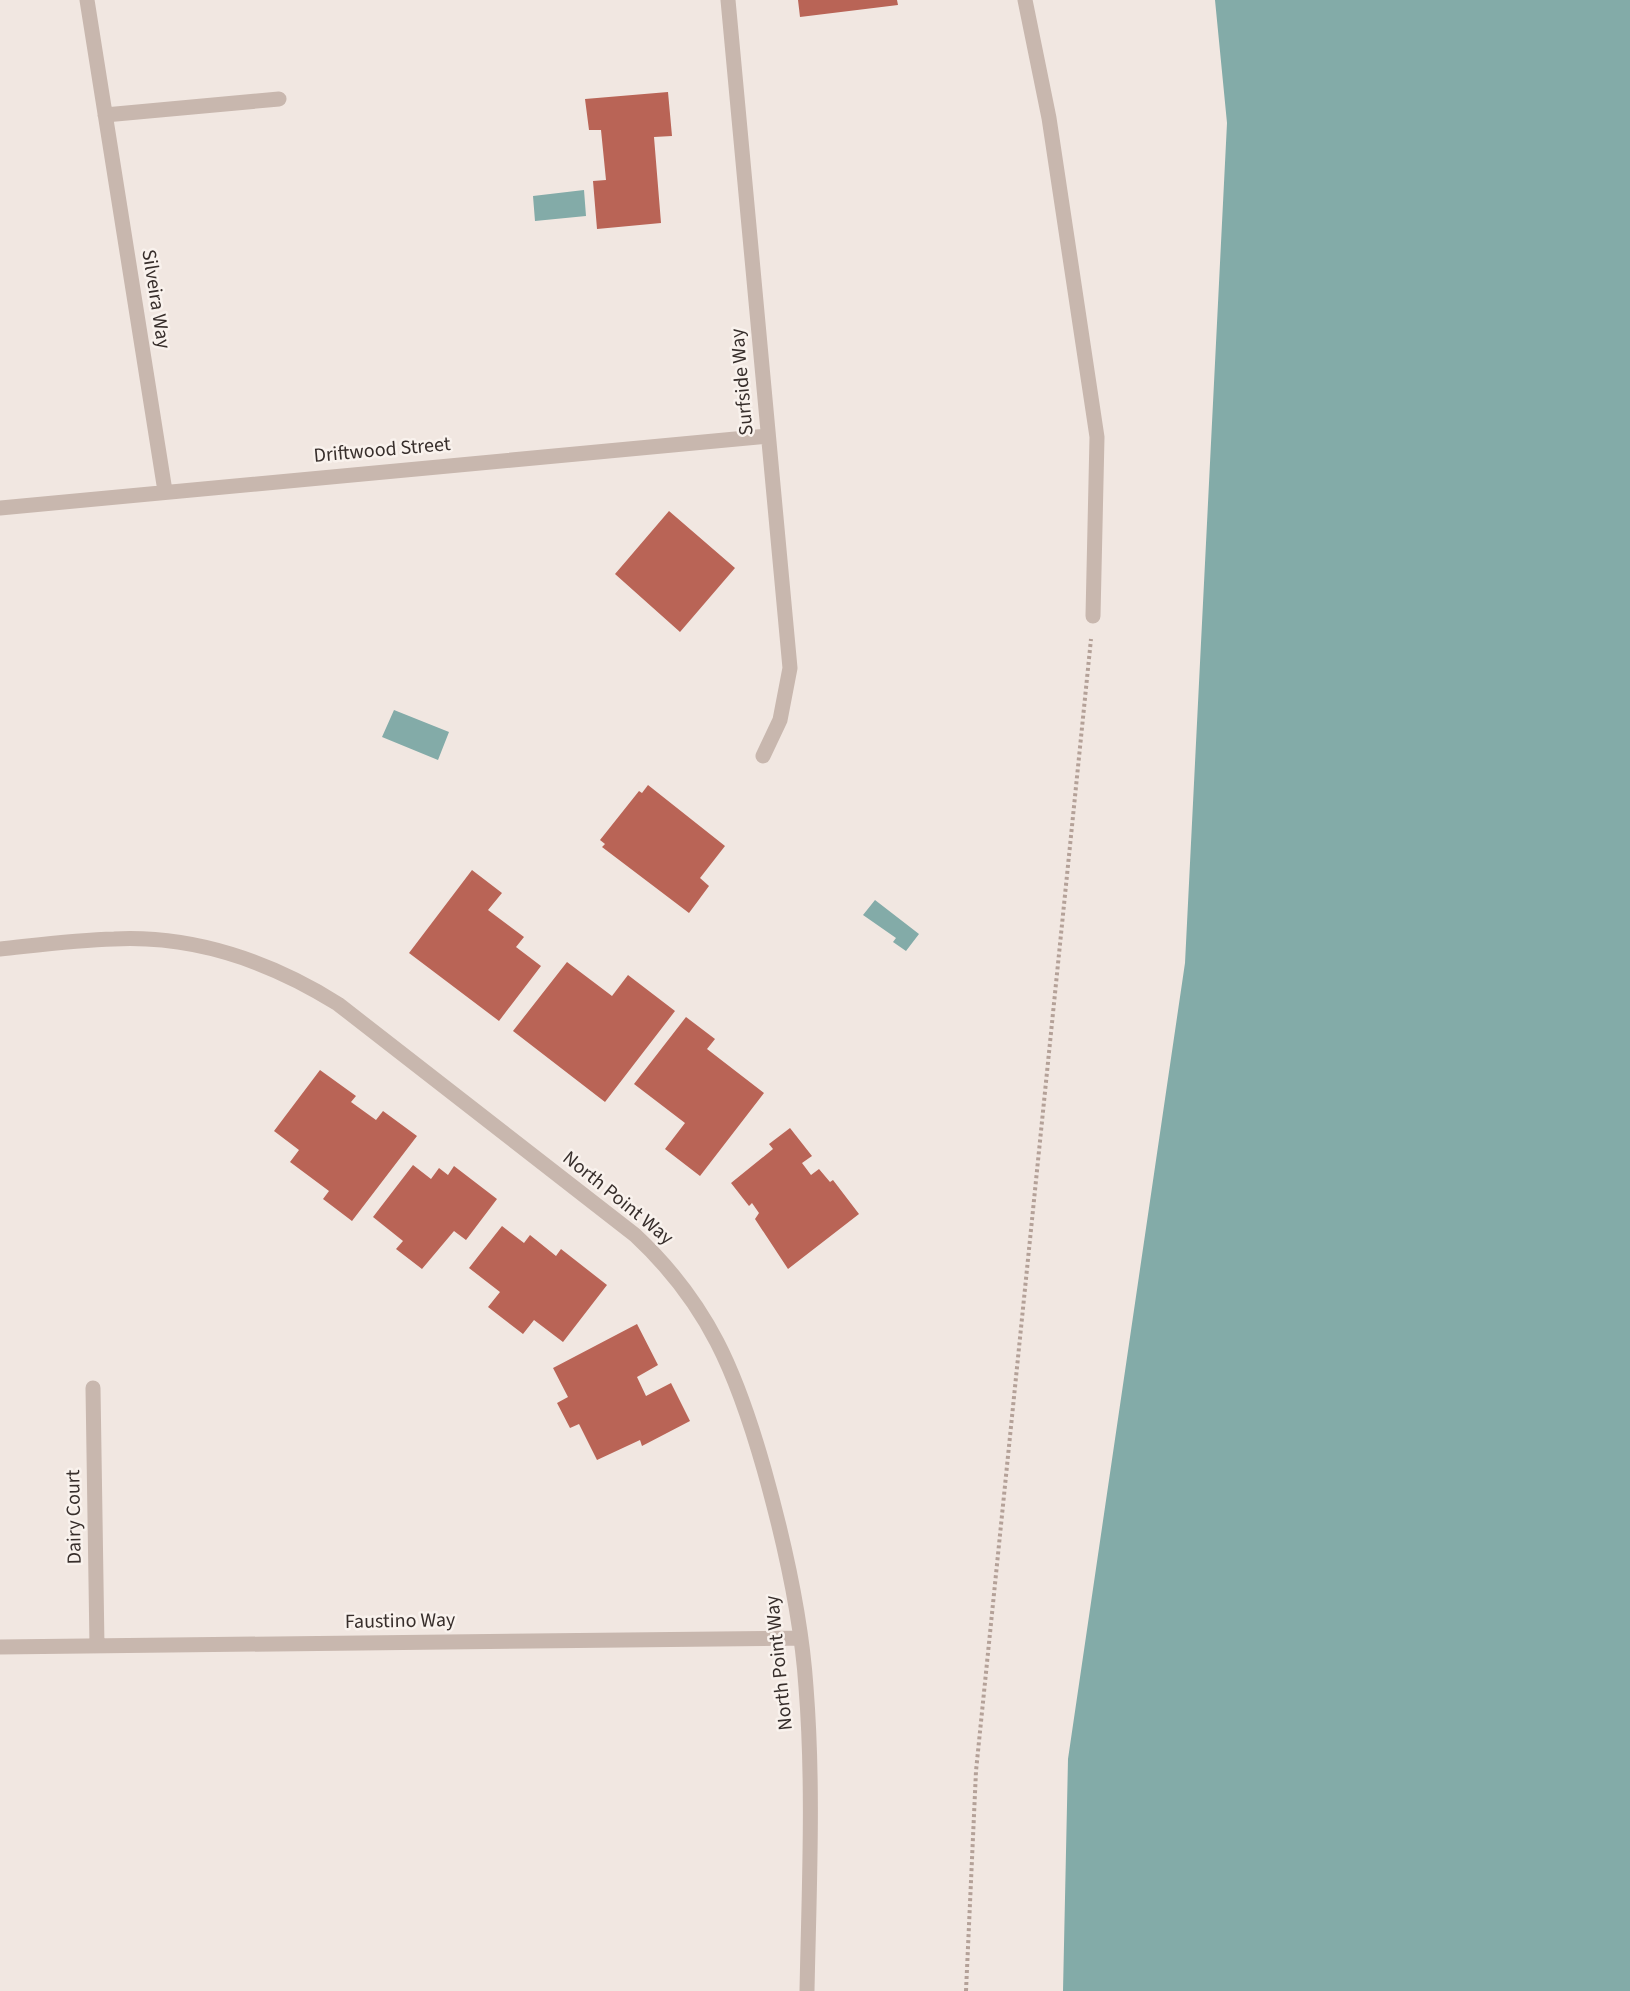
<svg xmlns="http://www.w3.org/2000/svg" width="1630" height="1991" font-family="'Source Sans 3',sans-serif">
  <style>
    .water { fill: #83aba8 }
    .building { fill: #b96456 }
    .lines { fill: none; stroke-linecap: round; stroke-linejoin: round }
    .path { stroke: #b4a198; stroke-width: 4; stroke-dasharray: 3 3; stroke-linecap: butt }
    .lane { stroke: #c8b7ae; stroke-width: 15 }
    .street { stroke: #c8b7ae; stroke-width: 15 }
    .labels { text-anchor: middle; dominant-baseline: central; stroke-width: 5; stroke-linejoin: round; paint-order: stroke }
    .street-label { font-size: 20px; fill: #372e2b; stroke: #f9f2ed }
  </style>
  <rect width="100%" height="100%" fill="#f1e7e1"/>
  <path class="water" d="M1215,0H1630V1991H1063L1068,1759L1185,963L1227,123Z
    M584,190L586,216L535,221L533,196Z
    M394,710L449,732L438,760L382,737Z
    M875,900L919,934L906,951L893,942L896,938L863,915Z"/>
  <path class="building" d="M798,0H897L898,5L800,17Z
    M668,92L672,136L654,137L661,223L597,229L593,181L606,180L601,130H589L585,99Z
    M669,511L735,568L680,632L615,574Z
    M648,785L725,846L700,878L709,886L689,913L602,847L605,844L600,840L639,791L642,793Z
    M472,870L502,893L488,910L524,937L516,947L541,966L499,1021L409,953Z
    M567,962L612,996L628,975L675,1011L605,1102L513,1031Z
    M686,1017L715,1039L707,1049L764,1093L700,1176L665,1149L685,1123L634,1084Z
    M320,1070L356,1096L351,1102L376,1120L383,1111L417,1136L352,1221L323,1199L329,1191L290,1162L299,1150L274,1131Z
    M790,1128L812,1156L802,1163L811,1175L819,1169L830,1182L833,1180L859,1214L788,1269L755,1219L759,1213L752,1203L749,1206L731,1183L773,1149L769,1144Z
    M413,1165L431,1179L439,1168L448,1175L454,1166L497,1199L466,1240L454,1231L422,1269L396,1249L403,1241L373,1217Z
    M502,1226L524,1243L530,1235L556,1256L561,1249L607,1285L563,1342L534,1320L523,1334L488,1307L500,1292L469,1268Z
    M637,1324L658,1365L637,1377L646,1396L671,1383L690,1421L642,1446L640,1440L597,1460L579,1424L570,1428L557,1403L568,1397L553,1368Z"/>
  <g class="lines">
    <path class="path" d="M966,1991L976,1771L1091,639"/>
    <path class="lane" d="M1025,0L1049,118L1097,437L1093,616"/>
    <path class="street" d="M87,0L165,491
      M728,0L790,668L780,720L763,756
      M105,115L279,99
      M0,508L768,436
      M0,949C38,945 76,940 114,939C194,935 271,962 338,1004L635,1235C709,1304 737,1374 764,1469C784,1540 801,1613 806,1687C814,1788 809,1890 807,1991
      M93,1388L97,1646
      M0,1647L801,1638"/>
  </g>
  <g class="labels">
    <g class="street-label">
      <text transform="translate(156 299) rotate(81)">Silveira Way</text>
      <text transform="translate(742 382) rotate(-95)">Surfside Way</text>
      <text transform="translate(382 450) rotate(-5)">Driftwood Street</text>
      <text transform="translate(618 1198) rotate(39)">North Point Way</text>
      <text transform="translate(74 1517) rotate(-91)">Dairy Court</text>
      <text transform="translate(400 1621) rotate(-1)">Faustino Way</text>
      <text transform="translate(779 1663) rotate(-96)">North Point Way</text>
    </g>
  </g>
</svg>
